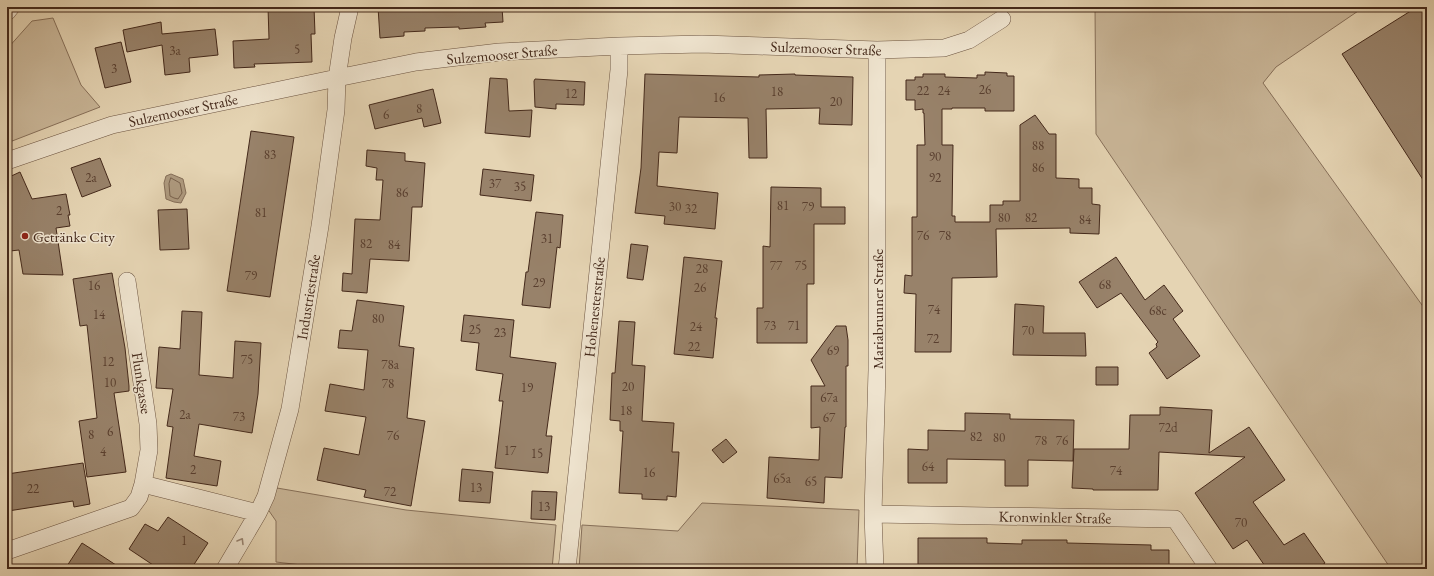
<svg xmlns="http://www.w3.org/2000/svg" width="1434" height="576" font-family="'EB Garamond',serif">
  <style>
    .green { fill: #cab799; stroke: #87705a }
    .water { fill: #ae9a7f; stroke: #846d57 }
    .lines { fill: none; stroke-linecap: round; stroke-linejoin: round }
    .shore { stroke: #79624d; stroke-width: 1 }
    .building { fill: #98826a; stroke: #44291b }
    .minor-casing { stroke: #6c5441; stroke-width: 18 }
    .minor { stroke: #eee3ce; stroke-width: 17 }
    .oneway { stroke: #998674 }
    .poi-dot { fill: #8f2418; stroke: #eee3ce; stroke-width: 1.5 }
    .labels { text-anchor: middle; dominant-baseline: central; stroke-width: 3; stroke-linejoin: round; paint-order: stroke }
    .number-label { font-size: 13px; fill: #593f2f }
    .street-label { font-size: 15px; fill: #44291b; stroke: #eee3ce }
    .poi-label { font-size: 15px; fill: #44291b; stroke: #eee3ce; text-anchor: start }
  </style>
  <rect width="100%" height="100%" fill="#e5d4b3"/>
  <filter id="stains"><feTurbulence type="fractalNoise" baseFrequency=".005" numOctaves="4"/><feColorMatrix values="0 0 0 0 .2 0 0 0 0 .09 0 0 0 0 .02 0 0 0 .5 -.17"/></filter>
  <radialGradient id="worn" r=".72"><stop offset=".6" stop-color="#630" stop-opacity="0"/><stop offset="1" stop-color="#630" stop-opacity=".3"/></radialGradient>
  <path class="green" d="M1095,7H1364L1276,67L1263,83L1427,312V569H1391L1096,134Z
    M53,18L81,85L100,107L7,143V49L32,21Z
    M277,488L406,510L556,525L552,569H336L276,562V521L267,508Z
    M702,503L859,510L857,569H579L582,525L678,531Z"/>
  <path class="water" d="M171,174L183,179L186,193L181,203L174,202L166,199L164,183L166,176Z"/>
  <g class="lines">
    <path class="shore" d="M171,178L180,183L182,193L178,199L174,198L170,196L169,184Z"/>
  </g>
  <path class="building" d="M268,7H314L315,34H311L312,62L254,64L255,67L234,68L233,41L269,39Z
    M378,7H502L503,22L485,23L486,27L459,29V27L425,28V31L404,32V36L380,38Z
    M1417,7H1427V186L1342,54Z
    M161,22L162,34L215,29L218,55L189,58L190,72L165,75L162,45L127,52L123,30Z
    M121,42L131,82L105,88L95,48Z
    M985,72L1007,73V76H1014V111H985V108H952V109H942V145H953L952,216H955V222H990V205H1003V201H1020V125L1035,115L1049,134H1056V178L1079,179V188H1092V204L1100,205L1099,234L1070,233V228L996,229L997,277L952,278L951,352H915L916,294L904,293L905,275L912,276V217H917V145H925L924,113H923V109L915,110V100H906V80H915V77H923V74H945V77L977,78V75H985Z
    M645,74L759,77V75L795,74V75L853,77L852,125L819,124L820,108L766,109L767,158H749L748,118L679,117L677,153L659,152L657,186L718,193L715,229L664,224L665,216L635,213L641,168Z
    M490,78L507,79L509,111L532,110L530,137L485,133Z
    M535,79L585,82L584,105L556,104V109L535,107L534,81Z
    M433,89L441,123L424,127L422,118L375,129L369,105Z
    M251,131L294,137L270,297L227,291Z
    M367,150L405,153V161L425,163L422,207H412L409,261L370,259L367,293L342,291L343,273L352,274L355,219L380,220L383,180H376L377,168L366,166Z
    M100,158L111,186L82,197L71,168Z
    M483,169L534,175L531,201L480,195Z
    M20,172L32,199L66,194L70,215H68L70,226L56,228L63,275L23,274L19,250L10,251L7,229V178Z
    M771,187L821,188V207H845V224H814V284H807V343H757V308H763V246L770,247Z
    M187,209L189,249L160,250L158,210Z
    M536,212L563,215L560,248L557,247L550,308L522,305L526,272H528Z
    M631,244L648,246L643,280L627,278Z
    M684,257L722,261L715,318H717L713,358L674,354Z
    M1116,257L1145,300L1164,285L1183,311L1173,319L1200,356L1167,379L1149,353L1157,347L1156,344L1158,342L1121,293L1097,308L1079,282Z
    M112,273L125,348L129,386V391L114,393L126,472L87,477L79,421L97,418L87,325L80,326L73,279Z
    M357,300L404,306L399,346L414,348L407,418L425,421L411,506L364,497L366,490L317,480L324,448L359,455L366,417L325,411L330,384L364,390L368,350L338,348L340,330L352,331Z
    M1015,304L1044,306L1043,333H1085L1086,356L1013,355Z
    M182,311L202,312L199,375L233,378L235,341L261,343L258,394L252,433L199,424L194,456L221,461L217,486L166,478L173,427L167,426L173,389L156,388L159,347L180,349Z
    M464,315L514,320L510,357L556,363L546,436H552L548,473L495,468L503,401H499L503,374L476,370L479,343L461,341Z
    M619,321L635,322L632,365L645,366L642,421L674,423L672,452H679L676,497L667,496V500L642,499V494L619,493L623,431H620V421L610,420L612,373H615Z
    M836,326H846L848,340V366H846V427H845L842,478L825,477L824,503L767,498L769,457L819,460L820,427L811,428V386H825L811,360Z
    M1096,367H1118V385H1096Z
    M1160,407L1212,410L1209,453L1249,427L1285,480L1253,502L1284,545L1304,533L1325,563L1317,569H1267L1247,540L1233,549L1195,493L1245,457L1159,452L1158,490H1093V489L1072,488L1074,449H1129L1130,415H1160Z
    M965,413L1010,414V419L1074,420L1073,461L1028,460V486H1005V460L947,459V483H908V449L928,450V430L965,431Z
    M726,439L737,452L723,463L712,450Z
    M83,463L90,504L74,507L73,501L8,511L7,474Z
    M462,469L493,472L490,503L459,501Z
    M532,491L557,492L555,520L531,519Z
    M168,517L208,543L191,569H159L129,549L145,524L158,531Z
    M918,538H987V543L1022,544V540H1067V543L1151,545V550H1169V569H918Z
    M82,543L93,550L122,569H65Z"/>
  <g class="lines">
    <g class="minor-casing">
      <path id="minor" d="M7,12L11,7
        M7,161L112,125L337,78L416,62L499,52L619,46L702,44L877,50L944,48L969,40L1002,19
        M127,281L148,424L149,450L143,484
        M873,514L1175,519L1209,569
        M7,551L131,508L139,497L143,484L258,513
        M225,569L258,513L266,496L290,409L320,226L336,110L337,78L343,38L350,7
        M567,569L619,70V46
        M875,569L873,514L877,370V50"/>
    </g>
    <use href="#minor" class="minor"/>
  </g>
  <defs><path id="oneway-chevron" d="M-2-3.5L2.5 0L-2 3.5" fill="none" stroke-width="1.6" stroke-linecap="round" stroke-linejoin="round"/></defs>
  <use class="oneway" href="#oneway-chevron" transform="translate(241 541) rotate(-59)"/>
  <circle class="poi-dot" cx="25" cy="236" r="4"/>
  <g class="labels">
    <g class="number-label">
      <text x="297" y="49">5</text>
      <text x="175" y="50">3a</text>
      <text x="114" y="68">3</text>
      <text x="985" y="89">26</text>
      <text x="923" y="90">22</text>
      <text x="944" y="90">24</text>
      <text x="777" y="91">18</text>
      <text x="571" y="93">12</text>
      <text x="719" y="97">16</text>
      <text x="836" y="101">20</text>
      <text x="419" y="108">8</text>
      <text x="386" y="114">6</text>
      <text x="1038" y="145">88</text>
      <text x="270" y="154">83</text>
      <text x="935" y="156">90</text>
      <text x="1038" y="167">86</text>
      <text x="91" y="177">2a</text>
      <text x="935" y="177">92</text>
      <text x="495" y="183">37</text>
      <text x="520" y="186">35</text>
      <text x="402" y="192">86</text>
      <text x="783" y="205">81</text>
      <text x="675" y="206">30</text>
      <text x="808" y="206">79</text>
      <text x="691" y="208">32</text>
      <text x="59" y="210">2</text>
      <text x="261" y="212">81</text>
      <text x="1004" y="217">80</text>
      <text x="1031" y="217">82</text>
      <text x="1085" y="219">84</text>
      <text x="923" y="235">76</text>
      <text x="945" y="235">78</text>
      <text x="547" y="238">31</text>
      <text x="366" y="243">82</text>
      <text x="394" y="244">84</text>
      <text x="776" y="265">77</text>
      <text x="801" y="265">75</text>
      <text x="702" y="268">28</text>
      <text x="251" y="275">79</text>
      <text x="539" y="282">29</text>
      <text x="1105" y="284">68</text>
      <text x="94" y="285">16</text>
      <text x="700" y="287">26</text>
      <text x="934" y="309">74</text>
      <text x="1158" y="310">68c</text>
      <text x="99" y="314">14</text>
      <text x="378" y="318">80</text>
      <text x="770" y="325">73</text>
      <text x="794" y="325">71</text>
      <text x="696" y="326">24</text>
      <text x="475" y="329">25</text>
      <text x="1028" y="330">70</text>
      <text x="500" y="332">23</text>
      <text x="933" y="338">72</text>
      <text x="694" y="346">22</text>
      <text x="833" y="350">69</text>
      <text x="247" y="359">75</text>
      <text x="108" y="361">12</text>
      <text x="390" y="364">78a</text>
      <text x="110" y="382">10</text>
      <text x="388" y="383">78</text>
      <text x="628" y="386">20</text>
      <text x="527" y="387">19</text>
      <text x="829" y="397">67a</text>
      <text x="626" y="410">18</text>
      <text x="185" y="414">2a</text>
      <text x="239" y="416">73</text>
      <text x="829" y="417">67</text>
      <text x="1168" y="427">72d</text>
      <text x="110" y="431">6</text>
      <text x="91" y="434">8</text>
      <text x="393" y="435">76</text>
      <text x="976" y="436">82</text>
      <text x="999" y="437">80</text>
      <text x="1041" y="440">78</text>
      <text x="1062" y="440">76</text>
      <text x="510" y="450">17</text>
      <text x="103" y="451">4</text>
      <text x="537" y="453">15</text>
      <text x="928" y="466">64</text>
      <text x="193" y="469">2</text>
      <text x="1116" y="470">74</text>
      <text x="649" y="472">16</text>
      <text x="782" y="478">65a</text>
      <text x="811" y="481">65</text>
      <text x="476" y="487">13</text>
      <text x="33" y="488">22</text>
      <text x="390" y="491">72</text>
      <text x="544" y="506">13</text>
      <text x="1241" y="522">70</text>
      <text x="184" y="540">1</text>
    </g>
    <g class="street-label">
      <text transform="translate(826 48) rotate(2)">Sulzemooser Straße</text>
      <text transform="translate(502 54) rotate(-5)">Sulzemooser Straße</text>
      <text transform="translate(183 110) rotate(-12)">Sulzemooser Straße</text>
      <text transform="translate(308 297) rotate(-81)">Industriestraße</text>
      <text transform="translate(594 307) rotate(-84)">Hohenesterstraße</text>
      <text transform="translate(877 309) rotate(-90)">Mariabrunner Straße</text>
      <text transform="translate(142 383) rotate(81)">Flunkgasse</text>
      <text transform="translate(1055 517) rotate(1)">Kronwinkler Straße</text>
    </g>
    <g class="poi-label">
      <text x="33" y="236">Getränke City</text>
    </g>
  </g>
  <rect width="1434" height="576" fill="none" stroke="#e5d4b3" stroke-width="24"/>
  <rect x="8" y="8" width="1418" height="560" fill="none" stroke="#44291b" stroke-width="2"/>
  <rect x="12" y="12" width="1410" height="552" fill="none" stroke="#44291b"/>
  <rect width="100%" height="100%" filter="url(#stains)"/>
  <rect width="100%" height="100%" fill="url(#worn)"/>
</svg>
